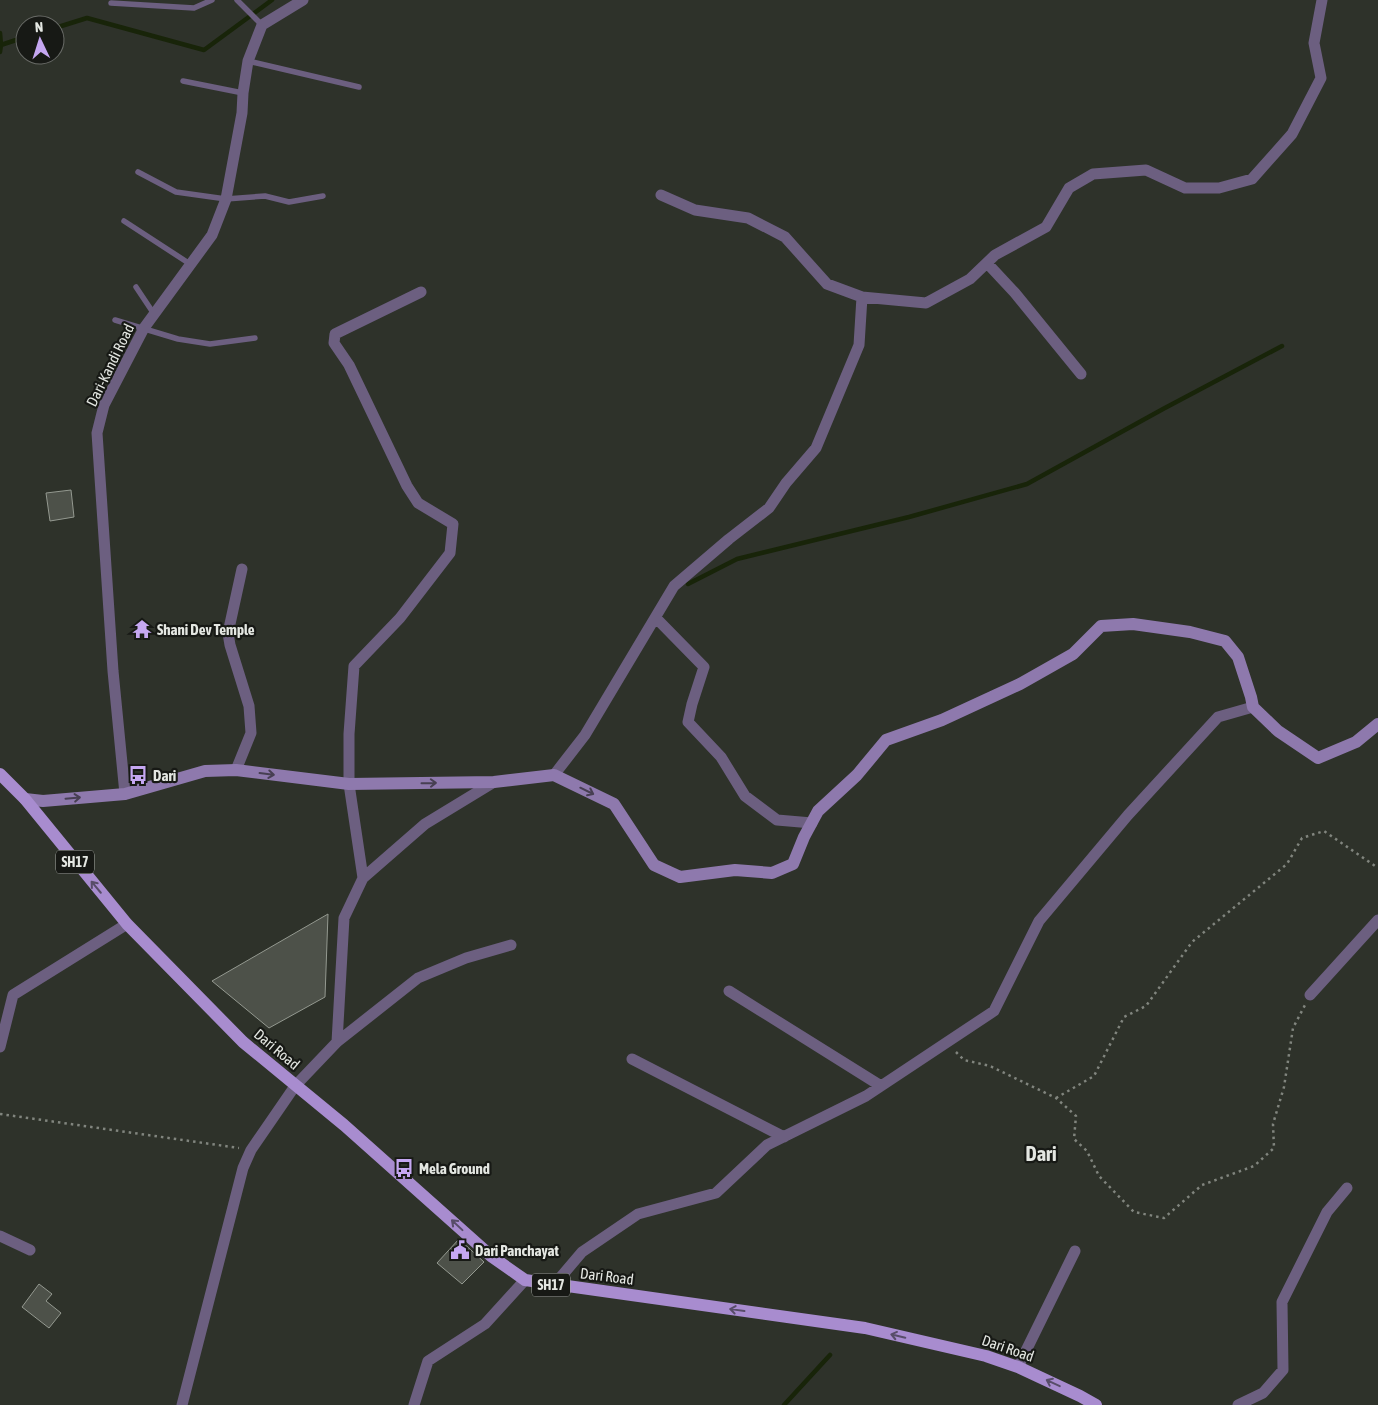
<svg xmlns="http://www.w3.org/2000/svg" width="1378" height="1405" font-family="'Asap Condensed',sans-serif">
  <style>
    .lines { fill: none; stroke-linecap: round; stroke-linejoin: round }
    .stream { stroke: #182409; stroke-width: 4.5 }
    .building { fill: #4d5149; stroke: #949990 }
    .path { stroke: #81857e; stroke-width: 2.5; stroke-dasharray: 2.5 4; stroke-linecap: butt }
    .lane { stroke: #6c5f80; stroke-width: 5.5 }
    .street { stroke: #6c5f80; stroke-width: 11 }
    .secondary { stroke: #8e79ad; stroke-width: 12 }
    .primary { stroke: #a88ccf; stroke-width: 12 }
    .oneway { stroke: #473f52 }
    .oneway2 { stroke: #584d69 }
    .labels { text-anchor: middle; dominant-baseline: central; stroke-width: 4.5; stroke-linejoin: round; paint-order: stroke }
    .shield { fill: #171915; stroke: #a6a9a4; stroke-width: 1 }
    .shield-label { font-size: 14px; font-weight: bold; fill: #e4e7e2 }
    .street-label { font-size: 15px; fill: #e4e7e2; stroke: #171915 }
    .poi-label { font-size: 15px; font-weight: bold; fill: #e4e7e2; stroke: #171915; text-anchor: start }
    .district-label { font-size: 20px; font-weight: bold; fill: #e4e7e2; stroke: #171915 }
  </style>
  <rect width="100%" height="100%" fill="#2e322a"/>
  <g class="lines">
    <path class="stream" d="M55,28L87,18L204,50L272,0
      M0,33L1,45L0,52
      M1,45L25,37
      M688,584L737,559L909,517L1027,484L1163,409L1282,346
      M784,1405L830,1355"/>
  </g>
  <path class="building" d="M71,490L74,517L50,521L46,493Z
    M328,914L325,997L269,1028L212,981Z
    M459,1239L484,1262L462,1284L437,1263Z
    M39,1284L52,1294L46,1301L61,1313L49,1328L22,1307Z"/>
  <g class="lines">
    <path class="path" d="M956,1052L964,1060L990,1066L1056,1098L1076,1116L1074,1139L1087,1151L1099,1176L1134,1212L1164,1218L1202,1185L1254,1166L1274,1148L1273,1124L1284,1087L1293,1028L1305,1005
      M1056,1098L1094,1076L1124,1017L1146,1006L1192,942L1287,864L1302,838L1324,831L1378,868
      M0,1114L239,1148"/>
    <path class="lane" d="M237,0L262,25
      M111,3L194,8L212,0
      M248,61L359,87
      M183,81L243,93
      M138,172L176,192L226,199L265,196L289,202L323,196
      M124,221L190,264
      M136,287L154,314
      M115,320L178,339L210,344L255,338"/>
    <path class="street" d="M661,195L695,210L748,218L785,237L827,284L862,297L926,303L970,279L995,255L1046,227L1069,188L1093,174L1146,170L1185,188H1219L1252,179L1292,134L1321,78L1314,43L1322,0
      M987,263L1015,293L1081,374
      M656,618L704,667L692,704L688,722L721,757L745,796L777,820L812,823
      M236,770L251,733L249,706L230,645L228,633L242,569
      M554,775L585,735L674,586L729,539L769,508L786,483L816,448L859,345L862,297
      M125,794L113,671L97,433L104,405L144,328L212,235L226,199L242,113L243,93L248,61L262,25L303,0
      M363,878L425,824L494,782
      M729,991L881,1086
      M1310,995L1378,920
      M337,1042L344,918L363,878L349,784V734L354,666L400,618L450,553L453,524L418,503L407,486L349,365L334,343L335,334L421,292
      M0,1047L13,995L127,924
      M632,1059L784,1137
      M0,1236L30,1250
      M554,1285L582,1252L638,1214L716,1193L767,1145L866,1096L994,1011L1039,921L1128,815L1218,717L1253,707
      M1018,1367L1075,1251
      M182,1405L243,1168L251,1150L295,1086L337,1042L418,978L466,958L511,945
      M414,1405L428,1361L485,1324L525,1280
      M1238,1405L1263,1393L1283,1370L1282,1302L1327,1212L1347,1188"/>
    <path class="secondary" d="M25,799L43,801L125,794L205,771L236,770L349,784L494,782L554,775L614,804L654,865L680,877L735,870L772,873L793,864L804,837L818,811L857,775L886,740L942,720L1020,684L1073,654L1101,626L1133,624L1190,632L1225,641L1238,657L1251,697L1253,707L1278,731L1318,758L1356,742L1378,724"/>
    <path class="primary" d="M0,774L25,799L127,924L243,1042L344,1125L491,1256L525,1280L865,1328L986,1356L1018,1367L1080,1396L1096,1405"/>
  </g>
  <defs><path id="oneway-shaft" d="M-6 0H5M1.5-3L5.5 0L1.5 3" fill="none" stroke-width="1.6" stroke-linecap="round" stroke-linejoin="round" transform="scale(1.25)"/></defs>
  <g class="oneway">
    <use href="#oneway-shaft" transform="translate(267 774) rotate(7)"/>
    <use href="#oneway-shaft" transform="translate(429 783) rotate(-1)"/>
    <use href="#oneway-shaft" transform="translate(587 791) rotate(26)"/>
    <use href="#oneway-shaft" transform="translate(73 798) rotate(-5)"/>
  </g>
  <g class="oneway2">
    <use href="#oneway-shaft" transform="translate(96 887) rotate(-130)"/>
    <use href="#oneway-shaft" transform="translate(457 1225) rotate(-137)"/>
    <use href="#oneway-shaft" transform="translate(737 1310) rotate(-172)"/>
    <use href="#oneway-shaft" transform="translate(898 1336) rotate(-167)"/>
    <use href="#oneway-shaft" transform="translate(1053 1383) rotate(-155)"/>
  </g>
  <defs>
    <g id="temple-bare" transform="scale(1.5)"><path d="M0-6L5-2H3V0L6.5 2.5H4V6H1.5V3h-3V6H-4V2.5H-6.5L-3 0V-2H-5Z" fill="#c5a7f1" stroke="#171915" stroke-width="2.5" paint-order="stroke"/></g>
    <g id="bus-bare" transform="scale(1.5)"><path d="M-5-6H5V4H4V6H2V4H-2V6H-4V4H-5ZM-3.5-4V0h7V-4ZM-3.5 1.2v1.5H-2V1.2ZM2 1.2v1.5H3.5V1.2Z" fill="#c5a7f1" stroke="#171915" stroke-width="2.5" paint-order="stroke"/></g>
    <g id="civic-bare" transform="scale(1.5)"><path d="M-.6-6.5H3V-4.5H.6V-3L4-1V1h2V6H-6V1h2V-1L-.6-3ZM-1.2 2.5V6h2.4V2.5Z" fill="#c5a7f1" stroke="#171915" stroke-width="2.5" paint-order="stroke"/></g>
  </defs>
  <g fill-rule="evenodd">
    <use href="#temple-bare" x="142" y="629"/>
    <use href="#bus-bare" x="138" y="775"/>
    <use href="#bus-bare" x="404" y="1168"/>
    <use href="#civic-bare" x="460" y="1250"/>
  </g>
  <g class="labels">
    <g class="shield">
      <rect x="56" y="850.5" width="38" height="23" rx="4"/>
      <rect x="532" y="1273.5" width="38" height="23" rx="4"/>
    </g>
    <g class="shield-label">
      <text x="75" y="862">SH17</text>
      <text x="551" y="1285">SH17</text>
    </g>
    <g class="street-label">
      <text transform="translate(110 365) rotate(-64)">Dari-Kandi Road</text>
      <text transform="translate(277 1049) rotate(40)">Dari Road</text>
      <text transform="translate(607 1276) rotate(7)">Dari Road</text>
      <text transform="translate(1008 1348) rotate(19)">Dari Road</text>
    </g>
    <g class="poi-label">
      <text x="157" y="629">Shani Dev Temple</text>
      <text x="153" y="775">Dari</text>
      <text x="419" y="1168">Mela Ground</text>
      <text x="475" y="1250">Dari Panchayat</text>
    </g>
    <g class="district-label">
      <text x="1041" y="1153">Dari</text>
    </g>
  </g>
  <g transform="translate(40 40) rotate(356)"><circle r="24" fill="#171915" stroke="#696b67"/>
  <path d="M0-4L9 19L0 12L-9 19Z" fill="#c5a7f1"/>
  <text y="-8" font-size="14" font-weight="bold" text-anchor="middle" fill="#e4e7e2">N</text>
  </g>
</svg>
